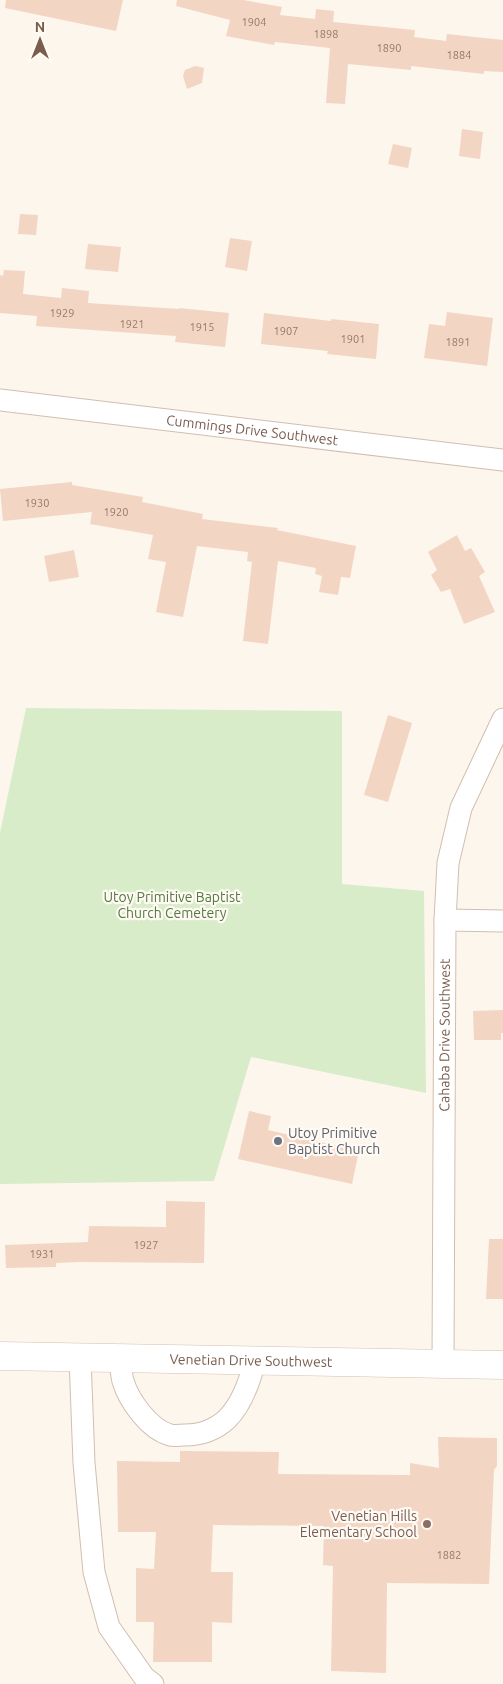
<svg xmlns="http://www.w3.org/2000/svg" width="503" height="1684" font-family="Ubuntu,sans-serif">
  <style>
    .green { fill: #d8ecc9 }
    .building { fill: #f3d5c3 }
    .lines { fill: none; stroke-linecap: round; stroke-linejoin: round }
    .street-casing { stroke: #d1beb0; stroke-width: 23 }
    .secondary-casing { stroke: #d6c0b0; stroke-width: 29 }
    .street { stroke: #fff; stroke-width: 21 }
    .secondary { stroke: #fff; stroke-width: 28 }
    .worship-dot { fill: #6b7280; stroke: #fffaf3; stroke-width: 2 }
    .education-dot { fill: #8d6e63; stroke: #fffaf3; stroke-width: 2 }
    .labels { text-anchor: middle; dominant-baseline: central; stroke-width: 4.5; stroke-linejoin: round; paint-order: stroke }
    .number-label { font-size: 11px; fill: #987a6a }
    .street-label { font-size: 14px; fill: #7a5c4d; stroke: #fffaf3 }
    .park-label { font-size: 14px; fill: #537a41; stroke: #fffaf3 }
    .worship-label { font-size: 14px; fill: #5b616d; stroke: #fffaf3; text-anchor: start }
    .education-label { font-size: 14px; fill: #785e54; stroke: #fffaf3; text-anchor: end }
  </style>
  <rect width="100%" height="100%" fill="#fdf6ec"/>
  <path class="green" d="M26,708L342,711V884L424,891L426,1093L251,1057L214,1181L0,1184V833Z"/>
  <path class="building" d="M6,0H123L116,31L5,8Z
    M177,0H243L282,7L280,15L315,19L316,9L334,11L333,22L415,30L414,37L446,41L447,34L503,40V72L484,71V74L411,66V70L348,64L345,104L326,103L330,48L275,42L274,45L226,36L230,20L176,6Z
    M195,66L204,68L202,83L187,89L183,76L185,70Z
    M462,129L483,132L480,159L459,156Z
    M393,144L412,148L408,168L388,164Z
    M20,214L38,215L36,235L18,234Z
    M230,238L252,241L247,271L225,267Z
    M88,244L121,247L118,272L85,269Z
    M4,270L25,271L23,294L61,298L62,288L89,291L88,303L179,309V308L229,313L225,347L175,342L176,336L36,326L37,316L0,313V275L3,276Z
    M447,312L493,318L487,366L424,358L429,324L445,326Z
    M264,313L331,321V319L379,324L376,359L327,354L328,351L261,344Z
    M72,482V485L143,497L142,502L203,514L202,519L278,528L277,530L356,546L350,578L341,577L338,595L319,592L322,576L315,574L316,568L278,561L268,644L243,641L252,562L247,561L248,552L197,546L183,617L156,612L166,562L148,559L153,535L90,524L92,512L3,521L0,489Z
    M457,535L465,551L471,548L485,572L479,576L495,612L464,624L450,589L441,592L431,575L437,570L428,552Z
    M74,550L79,577L49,582L44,556Z
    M388,715L412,723L388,802L364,795Z
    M503,1010V1033H501V1040H474L473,1011Z
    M249,1111L271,1116L268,1130L359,1151L352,1184L238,1159Z
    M166,1201L205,1202L204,1263L79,1262L56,1263V1267L6,1268L5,1245L88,1242L89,1226L166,1227Z
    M489,1239H503V1299H486Z
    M438,1437L497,1438V1466L494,1470L489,1584L387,1583L386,1673L331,1671L333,1566L323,1565L324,1526L213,1525L211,1572H233L232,1623L212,1622V1662H153L154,1622H136V1568L154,1569L156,1532H118L117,1461L180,1462V1451L279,1452L278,1474L410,1475V1463L439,1468Z"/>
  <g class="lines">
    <g class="street-casing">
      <g id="street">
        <path id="s1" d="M0,400L503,460"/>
        <path d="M445,920L503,921"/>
        <path d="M80,1358L84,1463L94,1572L109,1627L144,1677L153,1684"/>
        <path d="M120,1358C121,1366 121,1374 123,1381C129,1401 149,1429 170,1435C174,1436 180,1435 185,1435C201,1435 215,1430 227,1419C242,1404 250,1381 255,1360"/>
        <path id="s2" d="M443,1364L445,920L448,863L461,808L503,719"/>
      </g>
    </g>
    <g class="secondary-casing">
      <g id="secondary">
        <path id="s3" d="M0,1356L503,1365"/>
      </g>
    </g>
    <use href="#street" class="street"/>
    <use href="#secondary" class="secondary"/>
  </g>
  <circle class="worship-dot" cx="278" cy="1141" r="5"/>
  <circle class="education-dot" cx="427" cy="1524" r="5"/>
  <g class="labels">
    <g class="number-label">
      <text x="254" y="22">1904</text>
      <text x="326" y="34">1898</text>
      <text x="389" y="48">1890</text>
      <text x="459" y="55">1884</text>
      <text x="62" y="313">1929</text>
      <text x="132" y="324">1921</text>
      <text x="202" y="327">1915</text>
      <text x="286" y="331">1907</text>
      <text x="353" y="339">1901</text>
      <text x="458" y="342">1891</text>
      <text x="37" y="503">1930</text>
      <text x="116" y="512">1920</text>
      <text x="146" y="1245">1927</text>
      <text x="42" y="1254">1931</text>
      <text x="449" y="1555">1882</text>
    </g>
    <g class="street-label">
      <text stroke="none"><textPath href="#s1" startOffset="254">Cummings Drive Southwest</textPath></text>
      <text stroke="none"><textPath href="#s2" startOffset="329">Cahaba Drive Southwest</textPath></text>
      <text stroke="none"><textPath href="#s3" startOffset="251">Venetian Drive Southwest</textPath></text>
    </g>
    <g class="park-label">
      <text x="172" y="897">Utoy Primitive Baptist<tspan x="172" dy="16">Church Cemetery</tspan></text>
    </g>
    <g class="worship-label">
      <text x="288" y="1133">Utoy Primitive<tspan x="288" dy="16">Baptist Church</tspan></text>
    </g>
    <g class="education-label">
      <text x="417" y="1516">Venetian Hills<tspan x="417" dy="16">Elementary School</tspan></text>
    </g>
  </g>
  <g transform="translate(40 40)" stroke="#fffaf3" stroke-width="4" paint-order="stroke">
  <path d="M0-4L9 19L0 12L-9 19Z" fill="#7a5c4d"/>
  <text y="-8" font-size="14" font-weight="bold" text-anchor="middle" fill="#7a5c4d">N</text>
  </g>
</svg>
